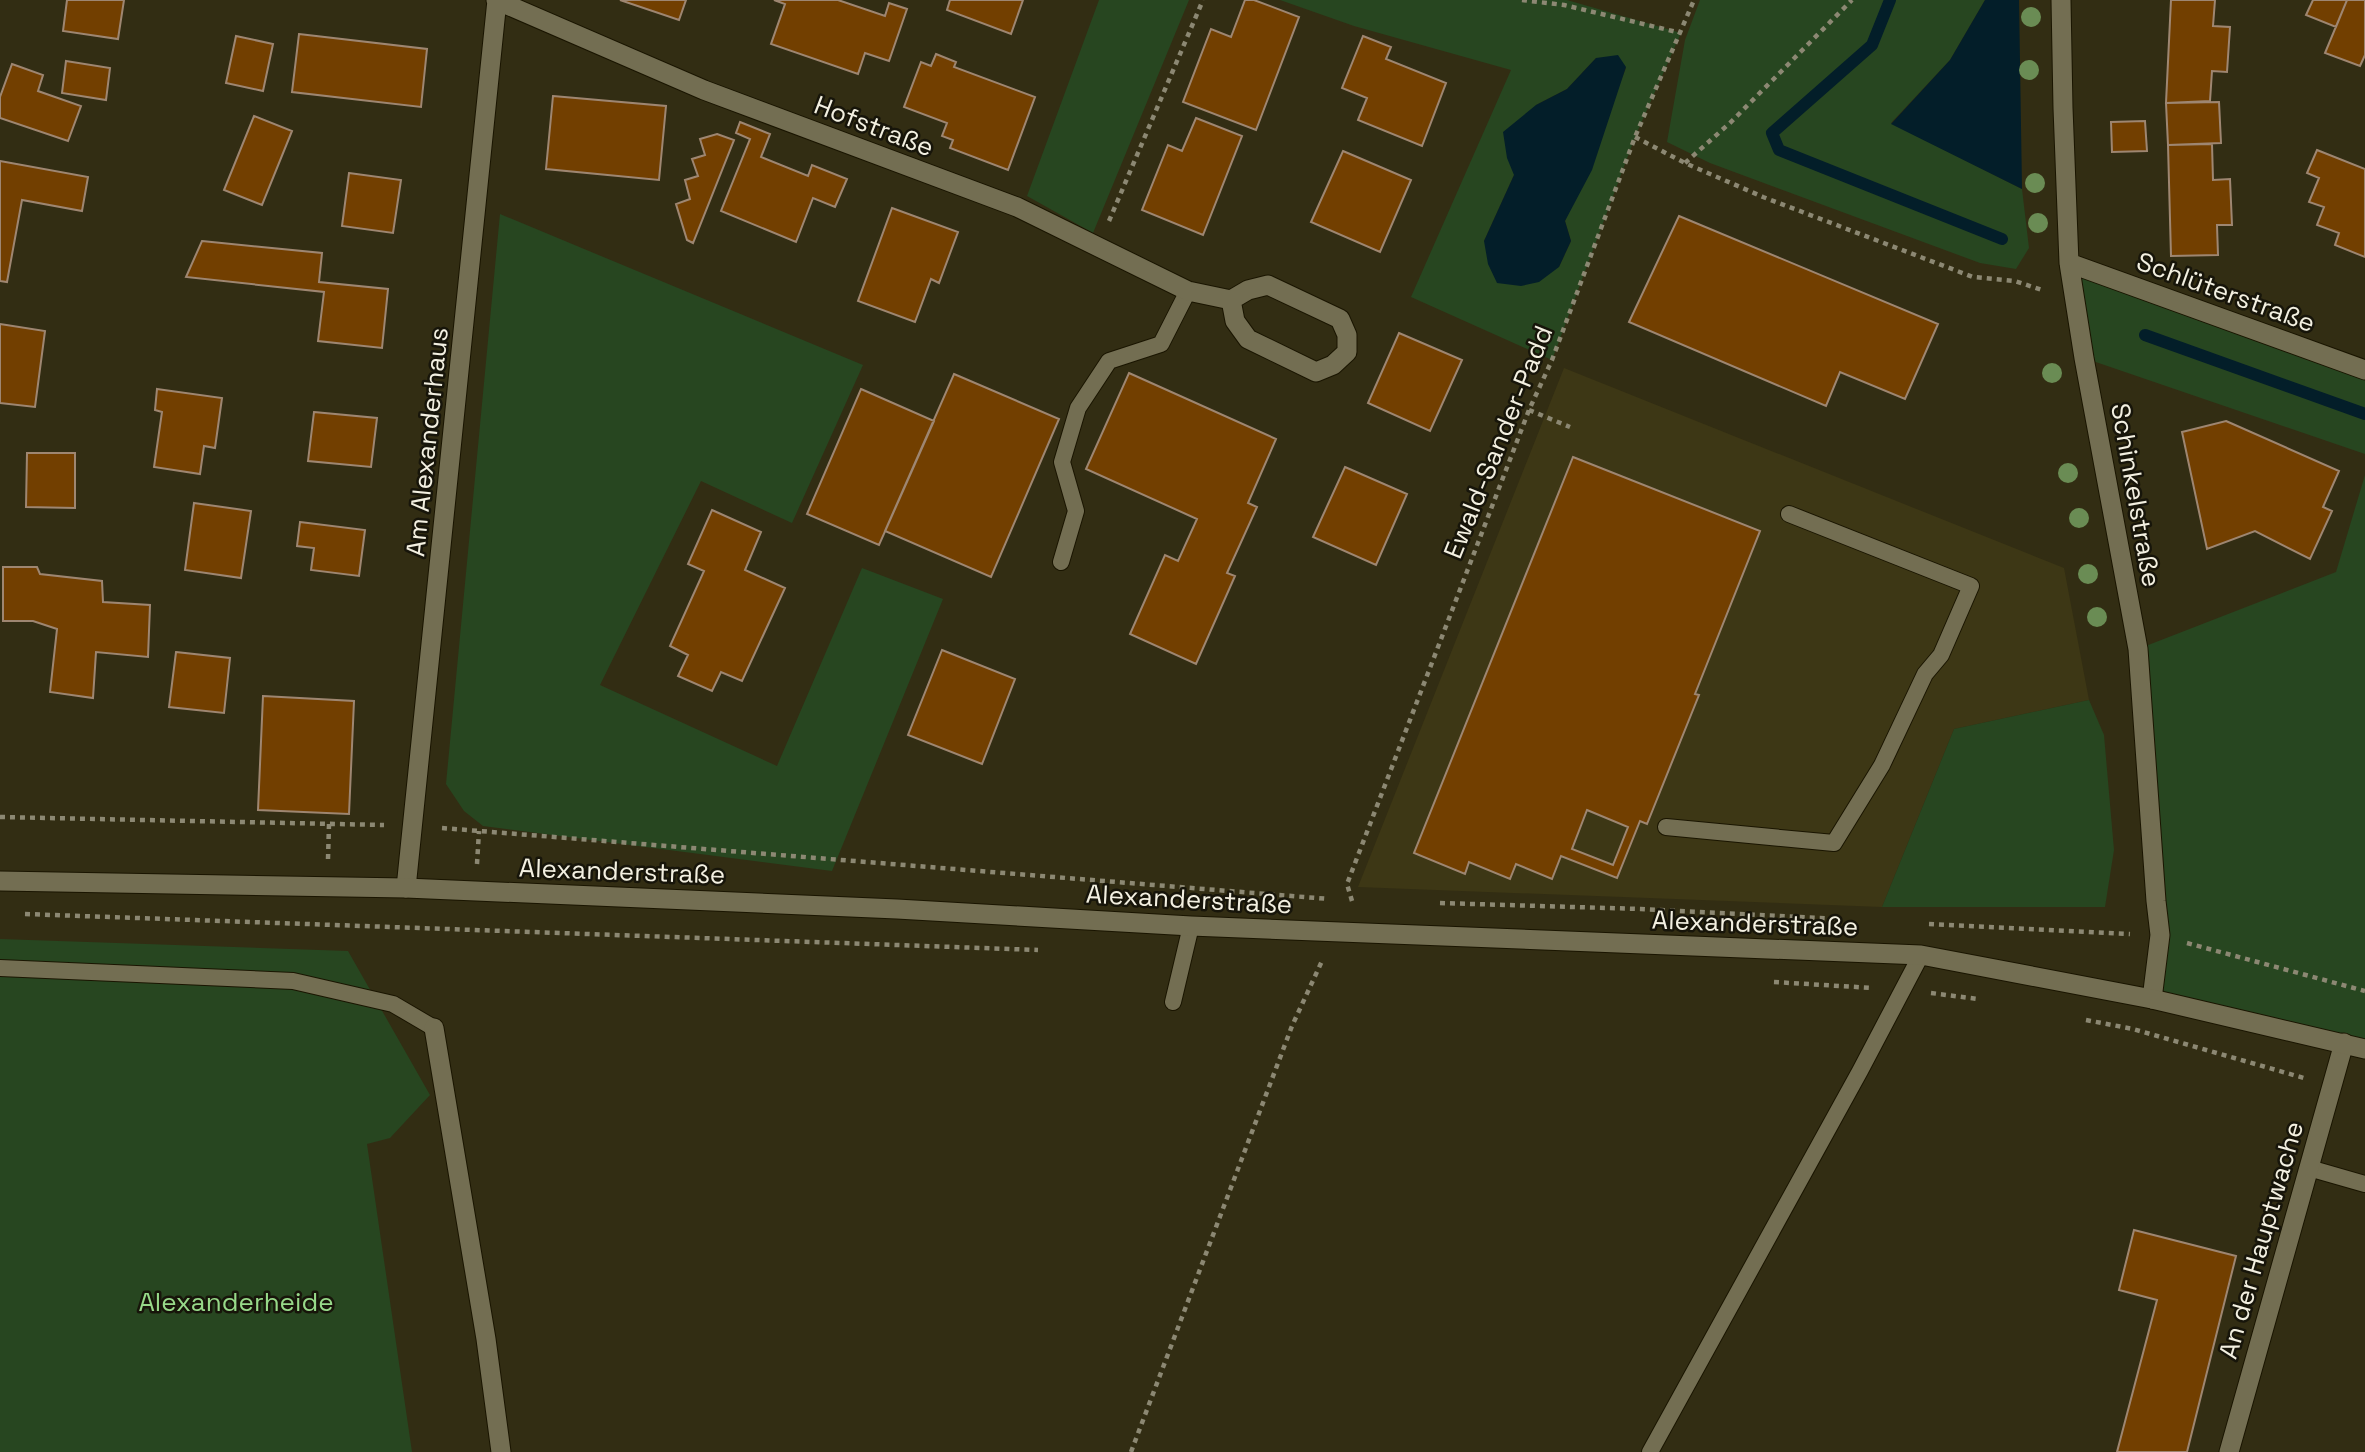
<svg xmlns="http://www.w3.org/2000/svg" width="2365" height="1452" font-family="'Space Grotesk',sans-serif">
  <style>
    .built { fill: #3d3715 }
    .green { fill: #274620; fill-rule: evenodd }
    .water { fill: #031e29 }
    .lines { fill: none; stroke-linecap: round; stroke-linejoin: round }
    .stream { stroke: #031e29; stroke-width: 12 }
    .building { fill: #723f00; stroke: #9e8671; stroke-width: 2; fill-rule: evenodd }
    .service-casing { stroke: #1a1500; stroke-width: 18 }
    .minor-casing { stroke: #1a1500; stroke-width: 21 }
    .tertiary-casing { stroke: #1a1500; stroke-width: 21 }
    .secondary-casing { stroke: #1a1500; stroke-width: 21 }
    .path { stroke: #8c8873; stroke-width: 4.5; stroke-dasharray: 5 5; stroke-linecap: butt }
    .service { stroke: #736e52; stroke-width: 16 }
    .minor { stroke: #736e52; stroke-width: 19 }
    .tertiary { stroke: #736e52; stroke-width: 19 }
    .secondary { stroke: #736e52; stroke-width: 19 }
    .tree { fill: #6a8c54 }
    .labels { text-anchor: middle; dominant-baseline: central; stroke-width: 5; stroke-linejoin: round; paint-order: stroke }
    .street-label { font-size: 26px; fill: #f3f0e1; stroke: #17150a }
    .park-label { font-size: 26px; fill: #97d989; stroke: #17150a }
  </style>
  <rect width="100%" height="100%" fill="#322d13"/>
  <path class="built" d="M1564,368L2064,568L2089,700L1954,729L1882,907L1358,887Z"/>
  <path class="green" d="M1099,0H1189L1093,233L1027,196Z
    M1280,0H1567L1681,33L1635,137L1552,360L1411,297L1511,70L1354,26ZM1596,58L1626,68L1565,221L1571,241L1559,267L1484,241L1514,175L1536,105L1567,89Z
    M1700,0H1985L1950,60L1891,123L2022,189L2029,248L2016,269L1980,263L1710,163L1667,142L1685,40Z
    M500,214L863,365L792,523L701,481L600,685L777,766L862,568L943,599L832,871L483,826L464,811L446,784Z
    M2069,263L2365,369V454L2084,358Z
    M2365,475V1051L2152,999L2156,901L2138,649L2336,572Z
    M2089,700L2104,735L2114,850L2105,907H1882L1954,729Z
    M0,939L348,951L430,1095L390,1138L367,1144L412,1452H0Z"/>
  <path class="water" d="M1985,0H2019L2022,189L1891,124L1950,60Z
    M1618,55L1626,67L1592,170L1565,221L1571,241L1559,267L1539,282L1521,286L1497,283L1488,264L1484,241L1514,175L1507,158L1503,132L1536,105L1567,89L1596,58Z"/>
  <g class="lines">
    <path class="stream" d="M1890,0L1872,45L1772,133L1779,150L2002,239
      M2145,335L2365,414"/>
  </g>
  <path class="building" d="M67,0H124L118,39L63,31Z
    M620,0H686L679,20Z
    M774,0H838L885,16L889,3L907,9L889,61L865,53L858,74L771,44L785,4Z
    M950,0H1023L1011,34L947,10Z
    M1245,0H1254L1299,17L1256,130L1183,102L1211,29L1231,37Z
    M2171,0H2215L2213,26L2230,27L2227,72L2212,71L2210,101L2166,103Z
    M2313,0H2347L2336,27L2306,15Z
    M2347,0H2365V55L2360,66L2325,53Z
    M299,34L427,49L421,107L292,92Z
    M236,36L273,44L263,91L226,83Z
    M1363,36L1391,47L1386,59L1446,83L1422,146L1358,120L1367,98L1342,88Z
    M936,54L956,62L954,67L1035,97L1008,170L950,148L953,140L942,136L947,123L904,107L921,62L931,66Z
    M66,61L110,68L106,100L62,93Z
    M12,64L43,75L38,91L81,106L68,141L0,118V97Z
    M553,96L666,106L659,180L546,169Z
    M2219,102L2221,143L2168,145L2166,103Z
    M254,116L292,131L262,205L224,190Z
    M1196,118L1242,136L1203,235L1142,210L1168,145L1182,151Z
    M2145,121L2147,151L2112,152L2111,122Z
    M740,122L770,134L761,157L808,176L812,165L847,179L835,207L813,198L796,242L721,211L750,139L736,133Z
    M717,134L734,140L693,243L687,240L676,204L690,199L685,180L698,176L692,159L705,155L700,139Z
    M2212,144L2213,180L2230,179L2232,225H2217L2218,255L2171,256L2168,145Z
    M2317,150L2365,169V257L2335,245L2339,233L2317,225L2324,207L2309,202L2319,178L2307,173Z
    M1343,151L1411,180L1380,252L1311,222Z
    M0,161L88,177L82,211L22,200L7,282L0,281Z
    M349,173L401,180L393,233L342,226Z
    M892,208L958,232L939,283L931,279L915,322L858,301Z
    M1679,216L1938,324L1905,399L1840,372L1826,406L1629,322Z
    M202,241L322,253L319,282L388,289L382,348L318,341L324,292L186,277Z
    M0,324L45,331L35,407L0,403Z
    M1399,333L1462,360L1430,431L1368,403Z
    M1129,373L1276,439L1248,503L1257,507L1227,573L1235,576L1196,664L1130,634L1165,555L1178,561L1197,519L1086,469Z
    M954,374L1059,419L991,577L885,531Z
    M157,389L222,398L215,448L204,446L200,474L154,467L162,412L155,410Z
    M861,389L934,421L879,545L807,514Z
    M314,412L377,418L371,467L308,461Z
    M2226,421L2339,471L2323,507L2332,511L2310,559L2255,531L2207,549L2182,432Z
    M27,453H75V508L26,507Z
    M1573,457L1760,531L1695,694L1699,695L1647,824L1640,821L1617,878L1561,856L1552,879L1516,864L1510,879L1469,862L1465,874L1414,853ZM1587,810L1628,827L1613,865L1572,849Z
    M1345,467L1407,494L1376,565L1313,537Z
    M194,503L251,511L241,578L185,570Z
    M712,510L761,532L745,570L785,588L742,681L721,672L712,691L678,676L688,655L670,646L704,571L688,564Z
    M300,522L365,530L359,576L311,570L314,548L297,546Z
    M3,567H37L40,574L102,581L103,602L150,605L148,657L96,652L93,698L50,692L57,629L33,621H3Z
    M942,650L1015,679L982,764L908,735Z
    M176,652L230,658L224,713L169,707Z
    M263,696L354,701L349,814L258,810Z
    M2134,1230L2236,1256L2187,1452H2117L2157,1300L2119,1290Z"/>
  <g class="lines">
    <g class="service-casing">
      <path id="service" d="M1061,562L1076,511L1062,462L1078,408L1109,361L1161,344L1188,291
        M1666,827L1834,843L1882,765L1925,674L1941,655L1971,586L1789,514
        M0,968L293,981L393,1004L434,1028
        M1173,1002L1191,926
        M2309,1168L2365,1184
        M1650,1452L1860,1071L1921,955"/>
    </g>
    <g class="minor-casing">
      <path id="minor" d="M496,0L704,90L1017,207L1188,291L1231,300L1248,290L1268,285L1340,319L1347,335V352L1333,365L1316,372L1248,339L1235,321L1231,300
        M2061,0L2063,108L2069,263L2084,358L2138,649L2156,901L2160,935L2152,999
        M2069,263L2365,370
        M406,888L497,0
        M2229,1452L2344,1043"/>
    </g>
    <g class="tertiary-casing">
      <path id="tertiary" d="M434,1028L486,1339L501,1452"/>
    </g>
    <g class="secondary-casing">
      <path id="secondary" d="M0,881L406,888L897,909L1191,926L1921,955L2152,999L2365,1049"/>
    </g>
    <path class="path" d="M1522,0L1564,5L1681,33
      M1635,137L1685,163L1763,197L1973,277L2015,281L2045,291
      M1685,163L1731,122L1852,0
      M1109,221L1203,0
      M1529,410L1570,427
      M0,817L384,825
      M442,828L1329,899
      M328,859L329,824
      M477,864L479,831
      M1352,901L1347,884L1529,410L1552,360L1635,137L1694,0
      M1440,903L1641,909L1837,919
      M25,914L1038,950
      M1929,924L2130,934
      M2187,943L2365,991
      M1774,982L1873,988
      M1931,993L1978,999
      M2086,1020L2133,1029L2304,1078
      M1131,1452L1292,1026L1322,961"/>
    <use href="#service" class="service"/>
    <use href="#minor" class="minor"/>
    <use href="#tertiary" class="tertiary"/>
    <use href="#secondary" class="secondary"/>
  </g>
  <g class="tree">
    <circle cx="2031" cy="17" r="10"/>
    <circle cx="2029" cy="70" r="10"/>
    <circle cx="2035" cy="183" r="10"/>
    <circle cx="2038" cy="223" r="10"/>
    <circle cx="2052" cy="373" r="10"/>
    <circle cx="2068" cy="473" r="10"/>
    <circle cx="2079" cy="518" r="10"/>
    <circle cx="2088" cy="574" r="10"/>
    <circle cx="2097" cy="617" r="10"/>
  </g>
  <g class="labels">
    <g class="street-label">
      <text transform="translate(874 126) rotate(21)">Hofstraße</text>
      <text transform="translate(2226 292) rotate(20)">Schlüterstraße</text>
      <text transform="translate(427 442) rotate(-84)">Am Alexanderhaus</text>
      <text transform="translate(1498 442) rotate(-68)">Ewald-Sander-Padd</text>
      <text transform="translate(2136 495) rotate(80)">Schinkelstraße</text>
      <text transform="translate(622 871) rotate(2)">Alexanderstraße</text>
      <text transform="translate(1189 899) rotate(3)">Alexanderstraße</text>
      <text transform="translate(1755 923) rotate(2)">Alexanderstraße</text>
      <text transform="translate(2261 1240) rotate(-74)">An der Hauptwache</text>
    </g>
    <g class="park-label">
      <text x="236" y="1302">Alexanderheide</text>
    </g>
  </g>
</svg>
